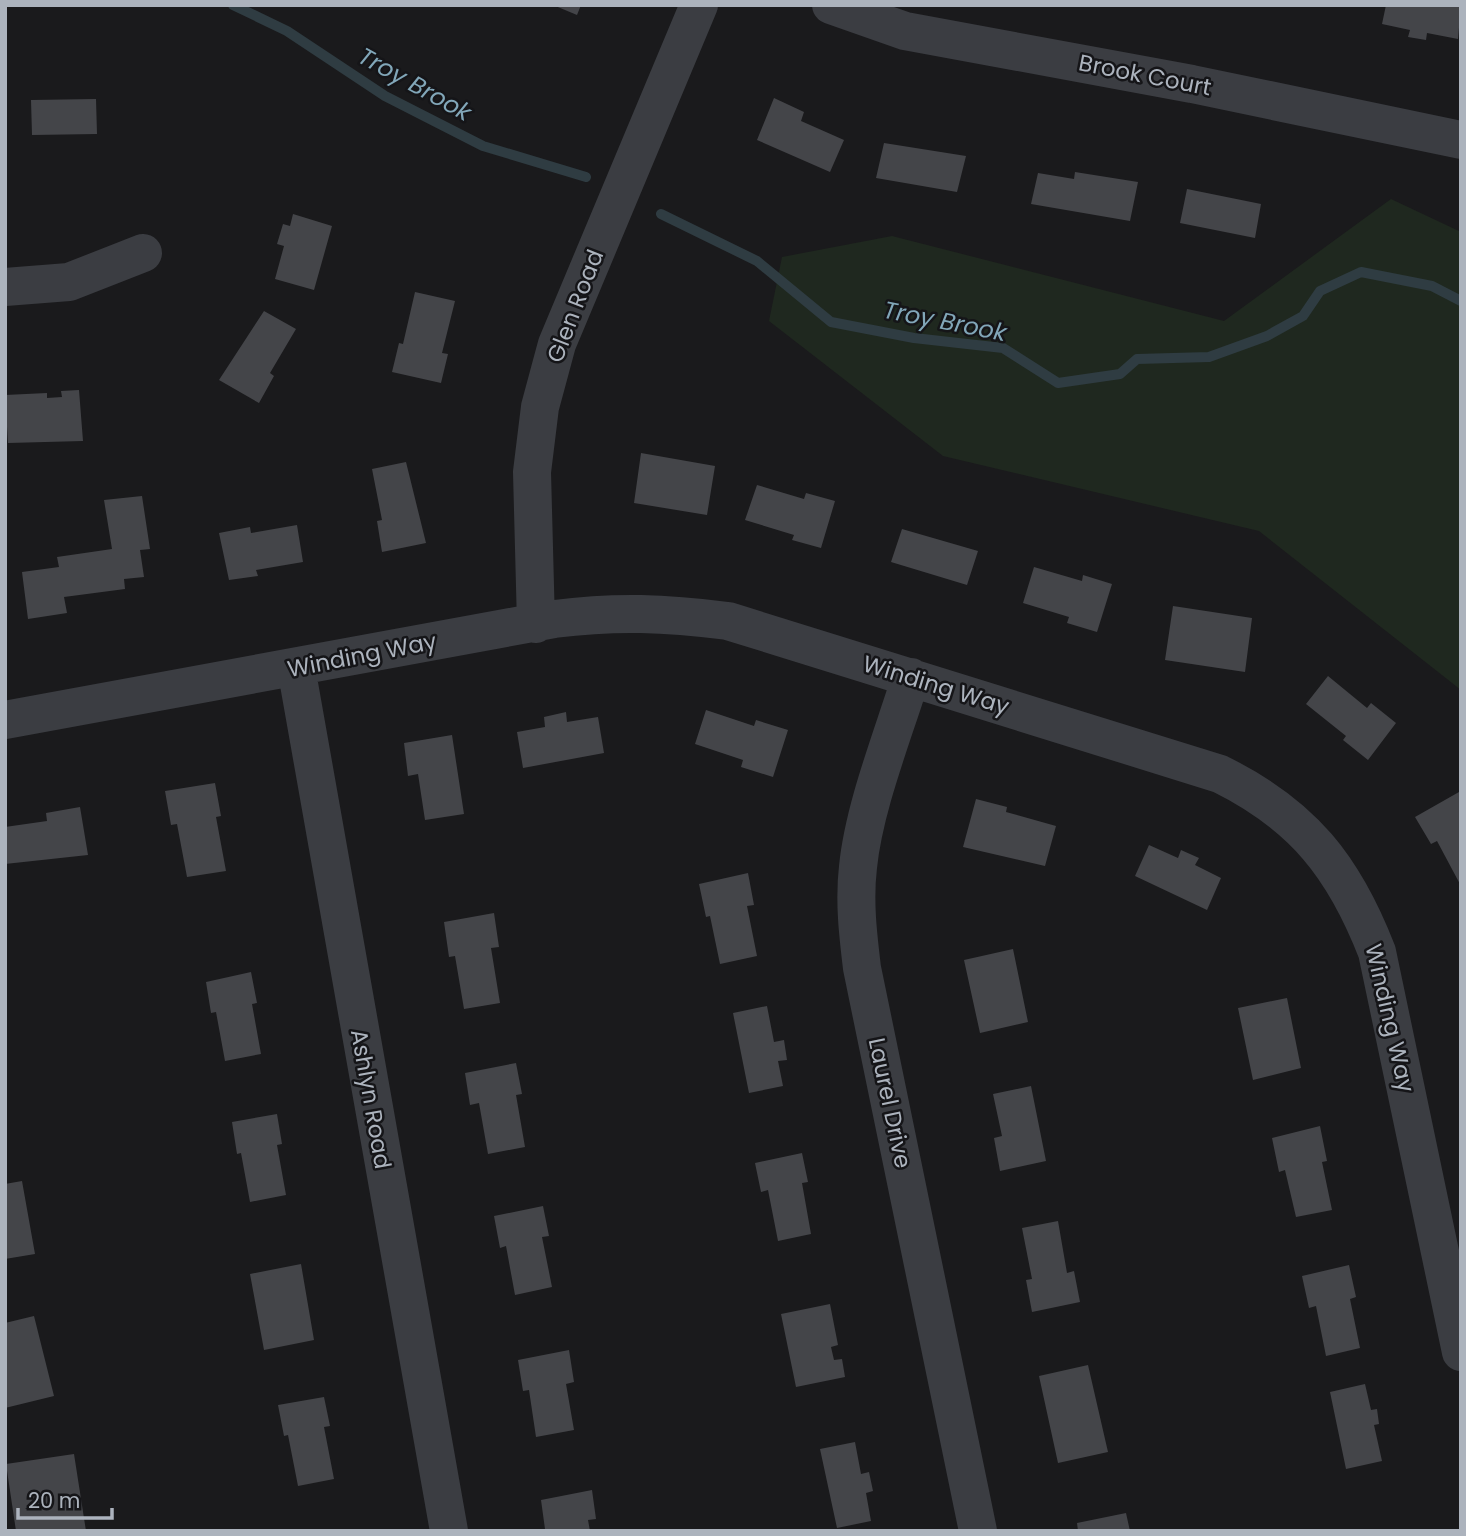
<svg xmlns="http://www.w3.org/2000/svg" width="1466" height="1536" font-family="Poppins,sans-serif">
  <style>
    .green { fill: #1f281f }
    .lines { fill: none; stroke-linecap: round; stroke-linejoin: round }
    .stream { stroke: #2f3c42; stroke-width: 10 }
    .building { fill: #444549 }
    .minor { stroke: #3b3d42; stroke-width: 38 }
    .labels { text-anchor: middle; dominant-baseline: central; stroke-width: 5; stroke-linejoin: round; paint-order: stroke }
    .street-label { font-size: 23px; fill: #acb3bd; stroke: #151518 }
    .water-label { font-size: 24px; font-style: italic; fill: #82a7b9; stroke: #151518 }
  </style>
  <rect width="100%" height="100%" fill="#1a1a1c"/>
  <path class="green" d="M1391,199L1461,232V690L1259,531L943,456L769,321L782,257L892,236L1224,321Z"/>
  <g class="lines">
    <path class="stream" d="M233,5L287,31L385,96L483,146L586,177
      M661,214L757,261L831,322L914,338L1003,348L1058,383L1120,374L1137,359L1209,357L1267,336L1303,316L1320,291L1361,272L1432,286L1461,301"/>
  </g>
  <path class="building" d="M553,5H581L577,15Z
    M1386,5H1461L1458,39L1427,33L1426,40L1408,37L1410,30L1382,24Z
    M774,98L804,112L801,121L844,140L830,172L757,140Z
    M96,99L97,134L32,135L31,100Z
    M884,143L966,156L957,192L876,178Z
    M1075,172L1138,182L1130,221L1031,204L1038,173L1074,179Z
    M1187,189L1261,204L1255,238L1180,223Z
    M293,214L332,226L314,290L275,279L284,246L277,244L283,224L290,226Z
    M415,292L455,301L442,353L448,354L441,383L392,372L399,343L403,344Z
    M264,311L296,329L270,373L274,376L259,403L219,380Z
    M79,390L83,441L8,443L5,395L47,393V398L62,397L61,391Z
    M641,453L715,466L707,515L634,503Z
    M406,462L426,543L382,552L377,521L382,520L372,469Z
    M757,485L804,499L806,493L835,501L821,548L792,540L794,535L745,520Z
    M142,496L150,549L140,550L144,577L124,579L125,589L64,597L67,613L28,619L22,572L59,567L57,557L112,549L104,500Z
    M297,525L303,562L256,570L258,576L229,580L219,533L250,527L251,533Z
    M902,529L978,551L967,585L891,562Z
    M1034,567L1082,581L1083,575L1112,584L1097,632L1067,623L1069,617L1023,603Z
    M1173,606L1252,618L1245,672L1165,660Z
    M1328,676L1367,708L1371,703L1396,723L1368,760L1343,740L1346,736L1306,704Z
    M706,710L754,726L756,720L788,730L773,777L741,767L743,760L695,744Z
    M566,712L567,722L598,717L604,753L523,768L517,732L545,727L544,717Z
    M452,735L464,814L425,820L418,774L408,776L404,743Z
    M215,783L221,816L216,817L226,871L187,877L177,824L171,825L165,791Z
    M1459,792L1461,795V886L1437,841L1431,844L1415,817Z
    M976,799L1007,807L1006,812L1056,826L1045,866L963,847Z
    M80,807L88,855L5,864V827L47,821L46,813Z
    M1149,845L1178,858L1181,850L1199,858L1195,865L1221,878L1207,910L1135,876Z
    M748,873L754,905L747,906L757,956L720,964L710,916L706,917L699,884Z
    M494,913L499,947L491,948L500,1003L464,1009L455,956L449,957L444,922Z
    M1013,949L1028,1022L980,1033L964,960Z
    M251,972L257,1003L252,1004L261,1054L225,1061L216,1012L211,1013L206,982Z
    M1287,998L1301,1068L1253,1080L1238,1008Z
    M767,1006L774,1042L784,1040L787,1060L778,1061L783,1086L749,1093L733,1013Z
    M516,1063L522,1094L516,1095L525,1147L488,1154L479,1103L470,1105L465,1073Z
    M1031,1086L1046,1161L1000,1171L994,1138L1002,1136L993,1094Z
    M277,1114L282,1144L277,1145L286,1195L250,1202L241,1153L237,1154L232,1122Z
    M1320,1126L1327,1161L1322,1162L1332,1210L1296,1217L1285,1170L1279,1172L1272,1138Z
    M802,1153L808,1182L802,1183L811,1234L778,1241L768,1190L761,1192L755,1163Z
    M22,1181L35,1254L5,1259V1184Z
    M543,1206L549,1236L542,1237L552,1287L515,1295L506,1246L500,1248L494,1216Z
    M1058,1221L1067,1273L1074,1271L1080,1302L1032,1312L1026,1280L1032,1279L1022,1228Z
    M301,1264L314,1340L264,1350L250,1274Z
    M1349,1265L1356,1297L1350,1299L1360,1348L1326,1356L1316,1306L1309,1308L1302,1276Z
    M830,1304L838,1345L831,1347L834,1360L842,1359L845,1377L796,1387L781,1314Z
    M34,1316L54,1396L5,1408V1323Z
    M569,1350L574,1382L566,1384L574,1430L536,1437L529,1390L523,1391L518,1360Z
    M1088,1365L1108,1452L1058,1463L1039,1376Z
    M1365,1384L1371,1410L1377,1409L1379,1424L1374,1425L1382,1461L1346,1469L1330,1392Z
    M324,1397L330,1426L324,1427L334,1479L298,1486L288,1435L284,1436L278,1405Z
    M855,1442L861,1474L869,1472L873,1491L866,1493L871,1521L837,1528L820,1449Z
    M74,1454L86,1531H16L6,1464Z
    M592,1490L596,1519L588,1520L590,1531L545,1529L541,1500Z
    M1126,1513L1130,1531H1078L1077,1523Z"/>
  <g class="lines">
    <path class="minor" d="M831,5L905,31L1192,84L1461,140
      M5,287L69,282L143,253
      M536,624L532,472L540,407L557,344L699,5
      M296,667L449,1531
      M911,677C893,735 864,807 858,867C854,901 858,935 862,968L978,1531
      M5,720L554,619C617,611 665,613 728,621L1220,774C1303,815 1344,867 1377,952L1461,1352"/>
  </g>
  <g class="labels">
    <g class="street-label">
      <text transform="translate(1145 75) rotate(11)">Brook Court</text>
      <text transform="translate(575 306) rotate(-69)">Glen Road</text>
      <text transform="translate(362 655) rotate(-11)">Winding Way</text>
      <text transform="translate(936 685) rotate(17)">Winding Way</text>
      <text transform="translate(1390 1018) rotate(77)">Winding Way</text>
      <text transform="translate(371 1099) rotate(80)">Ashlyn Road</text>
      <text transform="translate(890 1103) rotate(78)">Laurel Drive</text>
    </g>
    <g class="water-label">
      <text transform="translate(415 84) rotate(29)">Troy Brook</text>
      <text transform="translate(945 321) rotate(11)">Troy Brook</text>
    </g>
  </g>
  <rect width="1466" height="1536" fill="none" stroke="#acb3bd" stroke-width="14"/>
  <path d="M18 1508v10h94v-10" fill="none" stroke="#acb3bd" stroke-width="3.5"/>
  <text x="28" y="1508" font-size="21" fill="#acb3bd" stroke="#151518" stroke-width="5" paint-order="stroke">20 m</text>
</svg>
